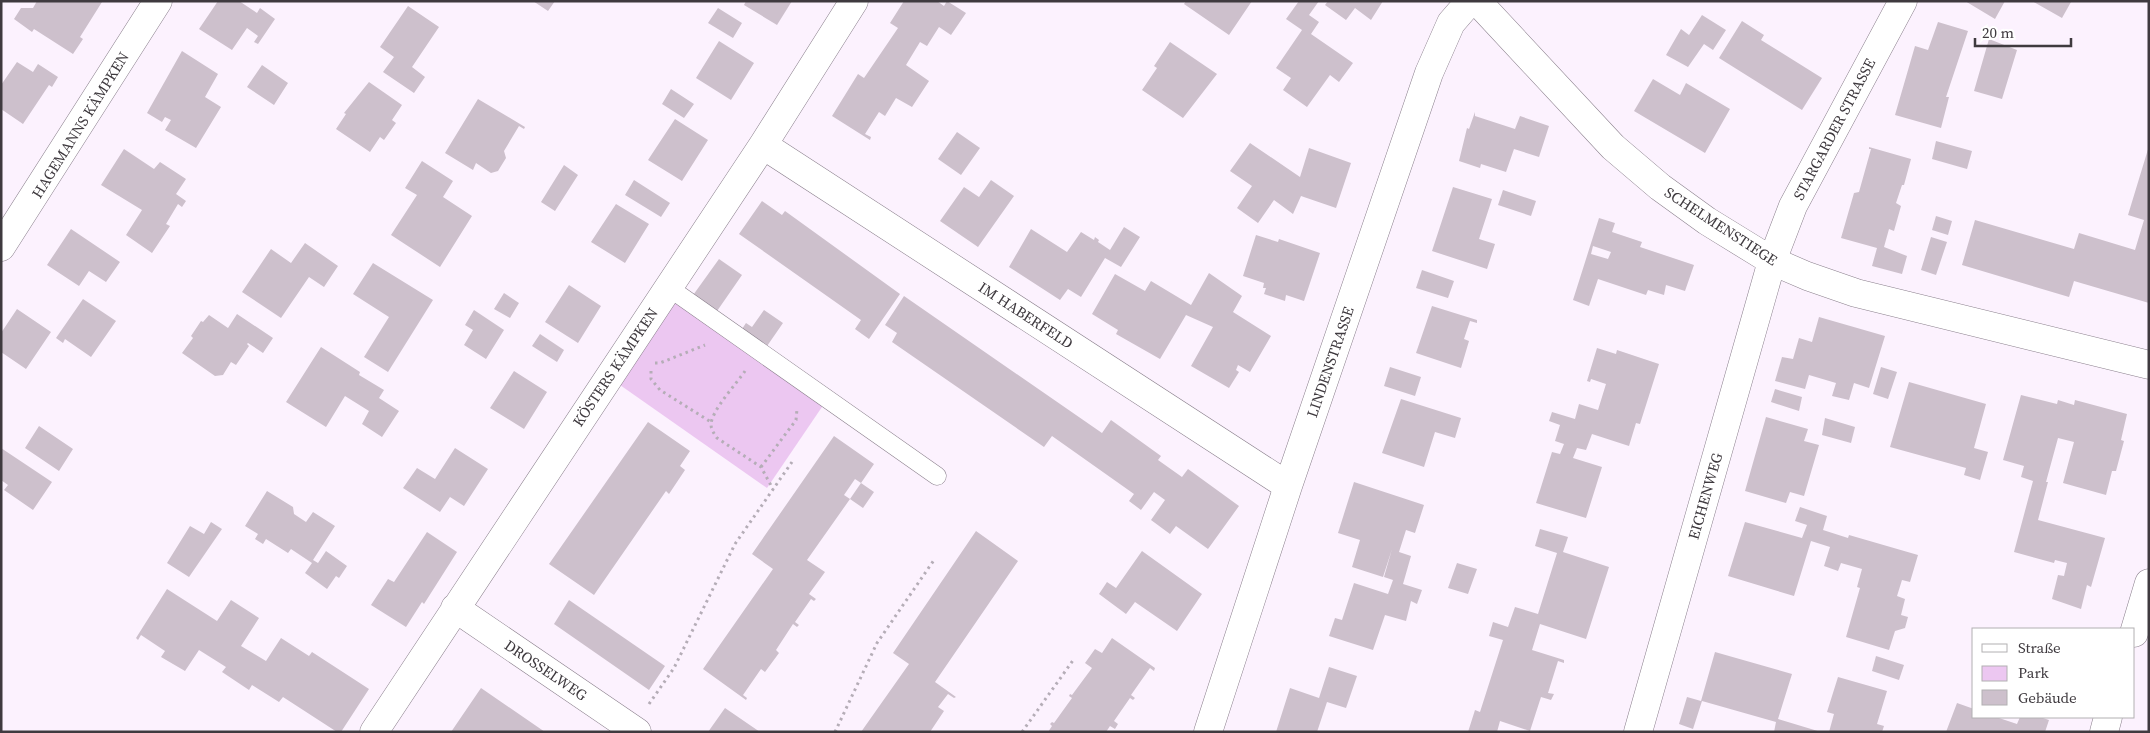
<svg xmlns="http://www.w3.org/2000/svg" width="2150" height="733" font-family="'Source Serif 4',serif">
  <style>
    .green { fill: #ecc7f1 }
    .building { fill: #cdc0cc; fill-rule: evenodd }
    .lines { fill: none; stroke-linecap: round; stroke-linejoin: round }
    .lane-casing { stroke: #8b808d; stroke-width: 19 }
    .street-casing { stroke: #8b808d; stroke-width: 29 }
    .path { stroke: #b5adb7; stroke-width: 3; stroke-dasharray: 2.5 4; stroke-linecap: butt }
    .lane { stroke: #fff; stroke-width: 18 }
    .street { stroke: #fff; stroke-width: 28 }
    .labels { text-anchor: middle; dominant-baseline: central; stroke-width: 4.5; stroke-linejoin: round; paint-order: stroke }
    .street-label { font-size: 15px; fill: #3f3a3f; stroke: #fff }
  </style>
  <rect width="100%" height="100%" fill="#fcf2fe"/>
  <path class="green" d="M674,300L824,404L767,488L620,385Z"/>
  <path class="building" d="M37,1H100L102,2L80,37L83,39L73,54L34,29L32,32L14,19L21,8H33Z
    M218,1H239L257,13L260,8L275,19L258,44L254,42L258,36L247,28L232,50L199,29Z
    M533,1H555L548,11Z
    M746,1H792L777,25L744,5Z
    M904,1H937L944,6L947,1L966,13L951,35L939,27L927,46L920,42L906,65L929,81L912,107L896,98L885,116L879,112L865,134L871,137L870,140L832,116L858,74L864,78L898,28L890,23Z
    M1186,1H1252L1229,35L1184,4Z
    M1299,1H1319L1309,15L1319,22L1311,34L1353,63L1339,82L1330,75L1307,107L1283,90L1291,78L1276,68L1302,30L1286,19Z
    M1328,1H1383L1371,20L1355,8L1346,20L1325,5Z
    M1965,1H2005L1995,19Z
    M2032,1H2069L2071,2L2062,18Z
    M408,6L439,27L412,67L425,77L414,93L383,72L394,57L380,47Z
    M718,8L742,23L733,38L708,23Z
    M1702,15L1726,30L1713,50L1704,44L1688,67L1666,55L1681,29L1689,35Z
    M1742,21L1764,35L1761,40L1822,78L1802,110L1719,58Z
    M1938,22L1968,31L1946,97H1949L1941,128L1895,115L1915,46L1928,50Z
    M1989,39L2017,50L2002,99L1974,91Z
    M719,41L754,63L731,100L696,78Z
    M1170,42L1217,74L1183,118L1142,90L1157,68L1154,66Z
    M182,51L218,74L205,97L221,107L196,148L165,130L171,120L165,117L162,122L147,113Z
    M17,62L33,72L38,64L58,77L52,87L49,85L23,124L1,109V85Z
    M262,65L288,83L274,105L247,87Z
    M1653,79L1680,95L1686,83L1730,109L1705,153L1634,111Z
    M369,82L402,105L392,120L396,123L384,140L380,137L370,152L336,129L346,114L344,113Z
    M671,89L694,104L684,118L662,104Z
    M478,99L525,127L524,129L519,126L504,151L506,158L498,171L491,173L476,163L473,170L445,153Z
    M1475,112V116L1515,129L1520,116L1549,126L1539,157L1514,149L1506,172L1481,164L1480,168L1459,161L1467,128L1469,129Z
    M675,119L708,140L682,181L648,160Z
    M957,132L980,148L961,175L938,159Z
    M1936,141L1972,151L1967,169L1932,159Z
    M1250,143L1300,177L1309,148L1351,163L1336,208L1301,196L1293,214L1274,200L1258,223L1237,208L1252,186L1230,171Z
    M2149,146V303L2074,281L2069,297L1962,265L1975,220L2074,249L2079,233L2135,250L2144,220L2128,215Z
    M1869,147L1911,159L1904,185H1902L1896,203L1901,206L1894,231L1889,229L1884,247L1907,256L1902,274L1872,266L1877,248L1841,238L1854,193L1859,192L1871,149H1869Z
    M124,149L154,169L160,162L186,179L176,194L186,201L182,207L178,204L166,224L170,226L152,253L126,235L142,210L101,185Z
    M422,161L453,181L443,197L472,216L440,267L391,235L417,195L405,188Z
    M564,165L578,175L555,211L541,202Z
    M634,180L670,203L661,217L625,195Z
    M991,180L1014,196L978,247L940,221L964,187L979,197Z
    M1453,187L1492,199L1479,239L1495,244L1487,269L1432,251Z
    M1503,190L1536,201L1531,216L1498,205Z
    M762,201L782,215L785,211L900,294L869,339L855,329L861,320L739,234Z
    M616,204L649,224L625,263L591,242Z
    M1936,216L1952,221L1948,235L1932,230Z
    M1599,218L1615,223L1612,232L1642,242L1640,247L1694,265L1685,291L1666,285L1664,295L1648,290L1646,295L1598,279L1589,306L1573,300ZM1593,246L1611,252L1608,259L1591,254Z
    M1124,227L1140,237L1121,267L1105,258L1081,297L1068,289L1060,300L1009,267L1031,229L1067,252L1081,232L1094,240L1095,237L1099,240L1098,242L1110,250Z
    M71,229L120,262L106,282L89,271L79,286L47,265Z
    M1256,235L1278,242L1279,239L1320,253L1304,301L1286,295L1285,301L1264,294L1266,288H1263L1264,283L1243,276Z
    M1931,237L1947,242L1936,275L1921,270Z
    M305,243L338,266L324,287L309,277L281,318L242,292L271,249L291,263Z
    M719,259L742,275L715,314L691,298Z
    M373,263L433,300L388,372L364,357L389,317L353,294Z
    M1422,270L1454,281L1448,298L1416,288Z
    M1209,273L1242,296L1233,312L1271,336L1250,372L1238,365L1236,370L1239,372L1229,388L1191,366L1213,327L1186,315L1160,359L1116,334L1118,330L1092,314L1115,274L1145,291L1151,281L1191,305Z
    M569,285L601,306L578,343L545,322Z
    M504,293L519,303L510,318L494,309Z
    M904,296L1102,433L1111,420L1161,456L1158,460L1182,477L1188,469L1239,506L1208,549L1176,526L1170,534L1151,520L1165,500L1154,492L1141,510L1129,501L1134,494L1052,436L1044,447L892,342L897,333L885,325Z
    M83,299L116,321L91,357L65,339L63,343L56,338Z
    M1432,306L1477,320V323L1470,321L1464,339L1469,341L1461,368L1416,353Z
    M17,309L51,332L26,369L1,352V333Z
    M474,310L504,330L486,359L464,345L473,330L465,325Z
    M764,310L783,323L765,349L740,332L746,323L752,327Z
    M237,314L273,338L263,353L248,343L247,344L249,346L236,365L231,362L223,375L215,376L182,353L193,338L191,336L201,321L203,322L209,315L228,328Z
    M1819,317L1885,336L1869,388L1854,383L1849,400L1832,396L1836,383L1809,375L1805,389L1775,381L1782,357L1793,359L1799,338L1812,342Z
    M540,334L564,350L557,362L532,346Z
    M321,347L360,372L359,375L384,390L379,398L399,411L382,437L362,424L369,411L345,396L326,427L286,402Z
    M1597,348L1616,354L1617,350L1659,364L1640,424L1636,423L1629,446L1592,434L1586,450L1577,448L1573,458L1602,467L1586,518L1536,503L1552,452L1560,454L1564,444L1555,441L1560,425L1549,421L1552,412L1575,419L1579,404L1598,410L1606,384L1591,379L1590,382L1587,381Z
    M1390,367L1421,377L1415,396L1384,386Z
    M1881,367L1897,372L1888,399L1873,394Z
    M514,371L547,392L524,429L490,408Z
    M1909,382L1986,404L1974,448L1988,452L1980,480L1964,475L1966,468L1890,447Z
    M1775,389L1802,397L1799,411L1771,402Z
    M2021,395L2057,404L2058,400L2074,405L2075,400L2127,414L2121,440L2124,441L2116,471H2112L2106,495L2063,483L2074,442L2058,438L2046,482H2048L2038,520L2105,538L2091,587L2087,585L2081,609L2052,599L2058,575L2064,576L2067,563L2055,560L2054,563L2014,552L2033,481L2021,477L2024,466L2003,460Z
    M1401,399L1461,418L1455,438L1435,432L1424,467L1382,453Z
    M1766,417L1808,429L1804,441L1819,445L1804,496L1790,492L1786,503L1745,491Z
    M1825,418L1855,427L1851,443L1822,435Z
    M648,422L690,451L680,466L685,470L669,494L666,491L594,595L549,564Z
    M39,426L73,449L59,471L25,448Z
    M834,436L874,464L861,483L855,479L844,495L850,499L807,560L825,572L809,594L816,599L814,601L811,599L795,622L799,625L797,627L793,624L776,650L779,653L765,672L761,669L743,695L747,698L746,700L703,669L773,569L752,554Z
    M1,448L52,482L33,510L4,490L8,485L1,480Z
    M455,448L488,469L464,506L450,497L440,512L403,488L417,468L435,479Z
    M1354,482L1424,505L1415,533L1406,530L1399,552L1411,556L1403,584L1422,590L1417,604L1411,601L1406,621L1385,615L1373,650L1329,636L1335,618L1342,620L1354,583L1388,594L1393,580L1384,577L1392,549L1383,577L1352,567L1360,540L1338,533Z
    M861,483L874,492L863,508L850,499Z
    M267,491L293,507L294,514L306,522L313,512L335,526L313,560L318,563L326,551L347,566L339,578L336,576L327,589L305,573L312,563L291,549L288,553L266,539L263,544L255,539L258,534L245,526Z
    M1800,507L1827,516L1823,530L1848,538L1849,535L1918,555L1910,582L1902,580L1897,596L1905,599L1901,615L1908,617L1905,628L1895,631L1889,650L1846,637L1860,588L1857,587L1862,569L1841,563L1838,571L1824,566L1830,547L1811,541L1794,596L1728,576L1745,522L1802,538L1807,525L1795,521Z
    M211,522L222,529L189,577L167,563L190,526L204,534Z
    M1540,529L1568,537L1563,552L1609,567L1586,639L1540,624L1532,650L1564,660V663L1558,661L1548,693L1554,694L1551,700L1541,697L1530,731L1500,721L1497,732H1468L1475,710L1480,712L1503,640L1489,636L1493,622L1508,627L1515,607L1538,614L1557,553L1535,546Z
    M976,531L1018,561L935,682L956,697L954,698L948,694L938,707L944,711L930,732H861L909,664L893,653Z
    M427,532L457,552L424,604L422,602L406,627L371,605L388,579L394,582Z
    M1142,551L1202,594L1177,631L1135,602L1126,614L1099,594L1107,582L1116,588Z
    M1457,563L1477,569L1468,594L1448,588Z
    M167,589L217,621L231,600L259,618L241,646L266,661L281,638L309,656L312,652L369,689L341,732H337L283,697L279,702L252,685L249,690L222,672L226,667L199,650L185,671L161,657L165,651L141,635L138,640L136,638Z
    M569,600L665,666L649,690L554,624Z
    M1112,638L1155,668L1154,671L1150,668L1131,695L1135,698L1133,700L1130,698L1114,721L1118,724L1115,729L1110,726L1106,732H1048L1052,726L1050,724L1052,722L1054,723L1072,698L1069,696L1070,694L1072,695L1092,668L1085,663L1095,649L1102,653Z
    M1715,652L1792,674L1778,719L1821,732H1774L1776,722L1702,701L1693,729L1679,724L1687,697L1701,701Z
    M1876,656L1904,665L1899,680L1872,671Z
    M1329,667L1357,676L1346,708L1327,702L1317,732H1276L1290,688L1319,698Z
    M1838,677L1887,691L1877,724L1884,726L1882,732H1829L1834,714L1827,712Z
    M481,688L545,732H451Z
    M1957,703L1974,709V717H1996L2017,724L2020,717H2040L2049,720L2045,732H1946Z
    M725,708L760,732H708Z"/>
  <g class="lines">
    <g class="lane-casing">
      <path id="lane" d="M668,287L937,476"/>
    </g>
    <g class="street-casing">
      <path id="street" d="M1477,1L1613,147L1660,187L1707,221L1772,261L1807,276L1856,293L2149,365
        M763,145L1288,486
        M1,247L158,1
        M455,608L637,732
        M2134,633L2149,583
        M374,732L763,145L854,1
        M1208,732L1288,486L1429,73L1451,23L1470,1
        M1638,732L1772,261L1793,206L1903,1
        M2104,732L2108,717"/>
    </g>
    <path class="path" d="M655,363H660L705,345
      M651,371V379L660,390L711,422
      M745,371C737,383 712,410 711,424C711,430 714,433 717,438L761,467L773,489
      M761,467L796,420L797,409
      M649,704L674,668L735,544L792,462
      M835,732L877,643L934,560
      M1022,732L1074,659"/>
    <use href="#lane" class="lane"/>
    <use href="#street" class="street"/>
  </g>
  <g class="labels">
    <g class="street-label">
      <text transform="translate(80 125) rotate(-58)">HAGEMANNS KÄMPKEN</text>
      <text transform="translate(1834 129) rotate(-62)">STARGARDER STRASSE</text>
      <text transform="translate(1721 226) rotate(33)">SCHELMENSTIEGE</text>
      <text transform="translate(1026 315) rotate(33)">IM HABERFELD</text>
      <text transform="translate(1330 362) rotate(-71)">LINDENSTRASSE</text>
      <text transform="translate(615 367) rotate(-56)">KÖSTERS KÄMPKEN</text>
      <text transform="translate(1705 496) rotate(-74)">EICHENWEG</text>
      <text transform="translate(546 670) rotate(34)">DROSSELWEG</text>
    </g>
  </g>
  <rect width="2150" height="733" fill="none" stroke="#3f3a3f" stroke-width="5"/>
  <rect x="1972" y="628" width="162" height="90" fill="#ffffff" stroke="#b2b0b2"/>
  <rect x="1982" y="644" width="25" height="8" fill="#ffffff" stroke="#b2b0b2"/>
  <text x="2018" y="653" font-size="15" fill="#3f3a3f">Straße</text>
  <rect x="1982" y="666" width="25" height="15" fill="#ecc7f1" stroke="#b2b0b2"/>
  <text x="2018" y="678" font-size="15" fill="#3f3a3f">Park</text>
  <rect x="1982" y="690" width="25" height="15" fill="#cdc0cc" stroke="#b2b0b2"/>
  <text x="2018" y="703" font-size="15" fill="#3f3a3f">Gebäude</text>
  <path d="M1975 38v8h96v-8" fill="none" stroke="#3f3a3f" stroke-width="2.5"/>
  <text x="1982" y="38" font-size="15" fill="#3f3a3f" stroke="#ffffff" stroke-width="4" paint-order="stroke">20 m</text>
</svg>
